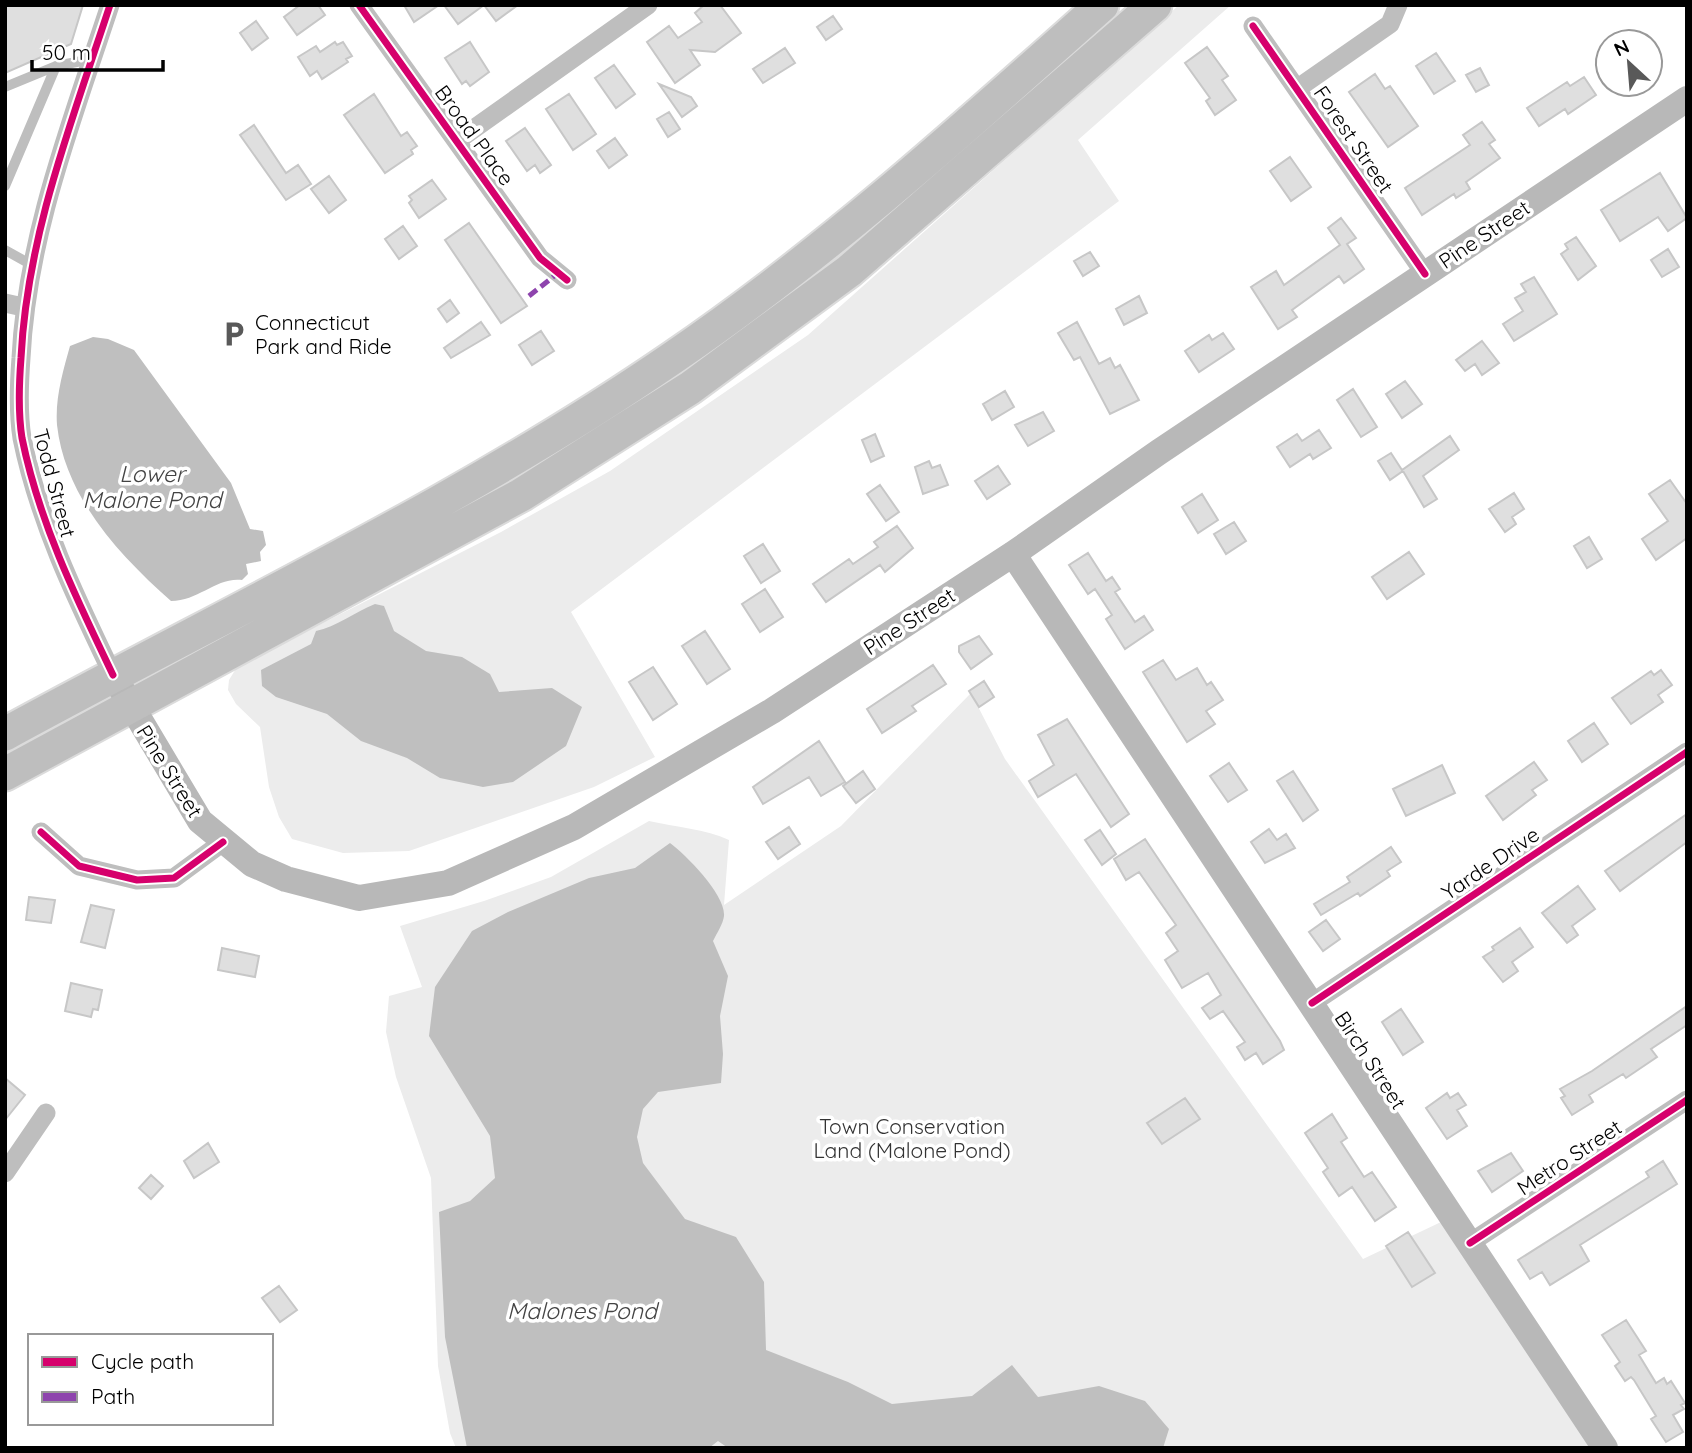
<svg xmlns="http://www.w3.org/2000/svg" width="1692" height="1453" font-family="Quicksand,sans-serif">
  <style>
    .green { fill: #ececec }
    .water { fill: #bfbfbf }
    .building { fill: #dfdfdf; stroke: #c7c7c7; stroke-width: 2 }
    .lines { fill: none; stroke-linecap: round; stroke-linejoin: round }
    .highway-casing { stroke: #dbdbdb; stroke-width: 37 }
    .lane { stroke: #bebebe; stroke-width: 10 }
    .street { stroke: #bebebe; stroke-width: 19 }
    .secondary { stroke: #b8b8b8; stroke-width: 26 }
    .highway { stroke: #bebebe; stroke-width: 33 }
    .quiet { stroke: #8e44ad; stroke-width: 5; stroke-dasharray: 10 5; stroke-linecap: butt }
    .cycleway-casing { stroke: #fff; stroke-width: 11 }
    .cycleway { stroke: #d6006c; stroke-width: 7 }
    .labels { text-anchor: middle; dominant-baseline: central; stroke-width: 7; stroke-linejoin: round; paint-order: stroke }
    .street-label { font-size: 21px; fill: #000; stroke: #fff }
    .poi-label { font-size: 21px; fill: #000; stroke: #fff; text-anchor: start }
    .park-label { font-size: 21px; fill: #333; stroke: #fff }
    .water-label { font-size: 23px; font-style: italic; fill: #444; stroke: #fff }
  </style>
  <rect width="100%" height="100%" fill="#fff"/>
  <path class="green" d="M1179,5H1231L1078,140L1119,201L571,612L655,757L594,787L409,851L343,853L292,839L279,817L269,787L260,727L236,704L228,690L229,680L237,667L501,532L610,471L808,335Z
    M971,693L1005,759L1363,1259L1441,1222L1596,1448H456L450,1433L438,1366L431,1178L396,1077L386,1032L389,996L422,987L400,926L484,901L551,877L649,821C675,827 706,829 729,840L724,905L841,826Z"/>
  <path class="water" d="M93,337L108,339L134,350L231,483L250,529L263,531L266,545L260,552L261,561L246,564L248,574L242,580C216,577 199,601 171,601C119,555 65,497 57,425C55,398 63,371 70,346Z
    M375,604L384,606L394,631L426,651L462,657L490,674L499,692L552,688L582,707L566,746L513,782L483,787L440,778L407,758L361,741L327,714L276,697L262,686L261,670L311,644L316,631C336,627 355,612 375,604Z
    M670,843C686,855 726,895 724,916C723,924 717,933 713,941L728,976L720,1016L723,1054L721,1083L658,1092L643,1109L637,1137L643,1163L685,1219L736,1237L764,1282L766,1350L848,1382L892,1404L972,1396L1012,1365L1038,1397L1099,1386L1145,1401L1169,1429L1163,1448H728L718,1441L709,1448H467L445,1337L439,1212L470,1201L495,1178L490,1136L429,1036L435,987L472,931L508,912L589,878L635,868Z"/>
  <path class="building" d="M5,5H83L71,44L5,73Z
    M300,5H318L325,15L297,35L284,17Z
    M404,5H439L414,22Z
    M444,5H484L458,24Z
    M484,5H518L496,21Z
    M704,5H720L741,33L715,52L690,50L700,65L675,83L647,42L669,26L678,38L702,22L695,13Z
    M833,16L842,29L826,40L817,27Z
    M256,21L268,38L252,50L240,33Z
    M335,42L337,45L343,42L352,56L346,59L348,62L322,79L317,71L310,76L298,57L316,46L320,52Z
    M470,42L489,72L470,86L466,81L462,84L445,58Z
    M1207,47L1228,76L1222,80L1236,100L1215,115L1206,101L1210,98L1185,63Z
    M785,48L795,63L763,83L753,69Z
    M1436,53L1455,81L1434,94L1416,66Z
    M614,65L635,94L616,108L595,78Z
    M1480,68L1489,85L1476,92L1466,75Z
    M1375,74L1385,89L1390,86L1418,126L1388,147L1349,92Z
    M1584,77L1596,95L1568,114L1565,109L1539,126L1527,108L1567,82L1570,86Z
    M659,84L691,97L697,106L682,117Z
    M374,94L401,136L407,132L417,146L411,150L413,154L385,173L344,115Z
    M569,94L596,134L573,150L546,109Z
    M669,112L680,129L668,137L657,119Z
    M1482,122L1495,140L1489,144L1500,158L1466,182L1470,189L1456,198L1454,194L1422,215L1405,188L1470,145L1463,135Z
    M254,125L286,173L298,165L311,184L286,200L240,135Z
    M525,128L551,165L540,173L535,165L527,171L506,141Z
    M615,138L627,155L609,168L597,151Z
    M1290,157L1311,187L1291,201L1270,171Z
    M1660,173L1687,218L1668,231L1658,217L1620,241L1601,210Z
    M329,176L346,200L329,213L311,189Z
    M432,180L446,199L419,218L409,203L412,200L409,196Z
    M1341,218L1356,238L1347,244L1364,269L1344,283L1339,276L1292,310L1297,317L1278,329L1251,287L1276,271L1284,285L1340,245L1328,228Z
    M469,223L527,306L501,323L445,240Z
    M403,226L417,246L399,259L385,239Z
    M1576,237L1596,266L1578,280L1561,254L1568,249L1565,244Z
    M1668,249L1679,267L1662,277L1651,260Z
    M1090,252L1099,266L1083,276L1074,261Z
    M1534,277L1557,314L1514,341L1503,324L1523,311L1515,298L1526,292L1521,284Z
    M1139,296L1147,313L1124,325L1116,309Z
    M450,300L459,313L447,322L438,309Z
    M481,322L490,335L451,358L444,348Z
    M1077,322L1099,364L1110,358L1115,368L1120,365L1139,400L1110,414L1080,357L1074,360L1058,333Z
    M541,331L554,351L532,365L519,345Z
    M1223,333L1234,349L1199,372L1185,351L1209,335L1212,340Z
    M1482,341L1499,363L1482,375L1475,364L1465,371L1456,360Z
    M1405,381L1422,404L1402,418L1386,394Z
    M1353,389L1377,427L1361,437L1337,400Z
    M1005,391L1014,407L992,420L983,404Z
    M1043,412L1054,431L1028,446L1015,425Z
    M1319,430L1331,448L1313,459L1310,454L1290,467L1277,447L1297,434L1302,441Z
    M875,434L884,456L871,462L862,440Z
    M1450,436L1459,450L1423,476L1437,499L1424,507L1403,471L1390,480L1378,461L1391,453L1402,470Z
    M929,461L932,468L940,465L948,485L923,494L915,467Z
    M998,466L1010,484L987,499L975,481Z
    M1670,480L1687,504V538L1656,560L1642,539L1668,521L1649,494Z
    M880,485L899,512L886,521L867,494Z
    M1514,493L1524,509L1512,517L1516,524L1505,532L1489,509Z
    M1202,494L1218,520L1198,533L1182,507Z
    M1234,522L1246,541L1226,554L1214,534Z
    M897,526L913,548L885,572L880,565L826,602L813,584L849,559L853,564L878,547L874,542Z
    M1589,537L1602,559L1587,568L1574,546Z
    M763,544L780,571L761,583L744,556Z
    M1409,552L1424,574L1387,599L1372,577Z
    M1088,553L1106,581L1112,577L1120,589L1115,592L1135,622L1144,616L1153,630L1125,649L1106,619L1112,615L1095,589L1088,594L1069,565Z
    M765,589L783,617L760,632L742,604Z
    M705,631L730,669L707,684L682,646Z
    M979,636L992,654L971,669L959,652V646Z
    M1163,660L1176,680L1197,668L1207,685L1211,682L1223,700L1206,711L1215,724L1187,742L1143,672Z
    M933,665L946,684L912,706L916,711L882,733L867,709Z
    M653,667L677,704L653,720L629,682Z
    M1661,670L1672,685L1658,695L1663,702L1631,724L1612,698L1651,671L1654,675Z
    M984,681L994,697L979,707L969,691Z
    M1067,719L1129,814L1111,827L1076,774L1038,797L1029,781L1054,765L1038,735Z
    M1594,723L1608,744L1582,762L1568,741Z
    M819,741L845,782L821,796L809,777L763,804L753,787Z
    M1534,762L1547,780L1532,790L1536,795L1503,820L1486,796Z
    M1229,763L1247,790L1228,802L1210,776Z
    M1442,765L1455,793L1406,816L1393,789Z
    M863,771L875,789L856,803L843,786Z
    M1293,771L1318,810L1303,821L1277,781Z
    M1687,814V842L1620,891L1605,871Z
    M789,827L800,844L778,859L766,842Z
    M1269,829L1277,840L1286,834L1295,848L1265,863L1251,842Z
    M1100,830L1116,854L1102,865L1085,840Z
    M1145,839L1280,1041L1284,1050L1263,1064L1256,1053L1245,1060L1237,1047L1245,1042L1223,1011L1210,1019L1202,1008L1221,995L1208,973L1182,988L1165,960L1178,951L1166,933L1176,925L1139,872L1126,880L1114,859Z
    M1391,847L1401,862L1387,871L1390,876L1360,896L1358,893L1321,915L1314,904L1350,882L1347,877Z
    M1578,886L1595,909L1572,926L1578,935L1567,943L1542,913Z
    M29,897L55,900L51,923L26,920Z
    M91,905L114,910L105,948L81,942Z
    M1326,920L1340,939L1323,951L1309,932Z
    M1520,928L1533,947L1512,962L1518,971L1503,982L1483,957L1494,950L1492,947Z
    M222,948L259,956L255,977L218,970Z
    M71,983L102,990L98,1010L93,1009L91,1017L65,1011Z
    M1687,1006V1025L1651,1049L1657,1057L1626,1078L1623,1074L1589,1095L1593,1102L1572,1115L1561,1098L1565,1096L1560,1089L1592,1071Z
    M1401,1009L1423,1042L1403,1055L1382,1022Z
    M5,1078L25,1095L5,1120Z
    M1447,1093L1450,1098L1458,1093L1466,1105L1457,1110L1467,1126L1447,1139L1426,1108Z
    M1185,1098L1200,1119L1162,1144L1147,1123Z
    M1332,1114L1347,1138L1341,1142L1364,1177L1372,1172L1396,1207L1375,1221L1352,1187L1339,1196L1323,1172L1328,1168L1305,1133Z
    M208,1143L219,1162L194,1178L184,1161Z
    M1511,1153L1523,1171L1492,1192L1478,1171Z
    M1663,1161L1677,1184L1580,1245L1589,1261L1550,1285L1542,1272L1530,1279L1518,1260L1649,1177L1646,1172Z
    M151,1175L163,1186L151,1199L139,1188Z
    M1408,1232L1435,1273L1412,1287L1386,1246Z
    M279,1286L297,1310L280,1322L262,1298Z
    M1626,1320L1646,1351L1639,1355L1656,1383L1664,1378L1667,1384L1671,1381L1685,1403L1681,1405L1684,1409L1673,1415L1683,1432L1666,1442L1651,1419L1656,1416L1634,1380L1631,1377L1625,1381L1615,1366L1620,1362L1602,1335Z"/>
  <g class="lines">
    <g class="highway-casing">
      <path id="highway" d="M5,734C228,612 461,503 671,359C825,254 963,129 1102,5
        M5,774L521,495L690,388L849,271L1155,5"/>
    </g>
    <path class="lane" d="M5,87L56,66
      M5,186L56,66L92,59
      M5,250L30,264"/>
    <path class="street" d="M110,5C72,121 27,235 21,358C19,384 18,413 22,438C39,522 76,598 113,675
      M359,5L540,258L567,280
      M1253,26L1425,274
      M1298,88L1390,24L1398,5
      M458,140L648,5
      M5,303L23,307
      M41,832L79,866L137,880L174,878L223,842
      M1312,1003L1687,752
      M5,1173L46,1113
      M1470,1243L1687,1100"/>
    <path class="secondary" d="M1013,554L1605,1448
      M113,675L200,821L252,864L286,879L359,898L448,883L574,827L772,711L1013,554L1159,452L1687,99"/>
    <use href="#highway" class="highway"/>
    <path class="quiet" d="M529,296L558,273"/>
    <g class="cycleway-casing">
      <path id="cycleway" d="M110,5C72,121 27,235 21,358C19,384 18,413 22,438C39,522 76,598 113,675
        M359,5L540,258L567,280
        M1253,26L1425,274
        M41,832L79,866L137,880L174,878L223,842
        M1312,1003L1687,752
        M1470,1243L1687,1100"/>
    </g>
    <use href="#cycleway" class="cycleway"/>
  </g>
  <defs>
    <g id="parking-bare" transform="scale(2.1)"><path d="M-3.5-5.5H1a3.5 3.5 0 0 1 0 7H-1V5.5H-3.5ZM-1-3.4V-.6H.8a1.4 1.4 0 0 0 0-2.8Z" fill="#595959" stroke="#fff" stroke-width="2.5" paint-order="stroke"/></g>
  </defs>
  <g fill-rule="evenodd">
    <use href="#parking-bare" x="234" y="334"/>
  </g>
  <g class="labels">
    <g class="street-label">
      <text transform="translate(475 135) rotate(54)">Broad Place</text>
      <text transform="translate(1354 139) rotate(56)">Forest Street</text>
      <text transform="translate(1484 234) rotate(-34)">Pine Street</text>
      <text transform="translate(55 483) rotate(75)">Todd Street</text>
      <text transform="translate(909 621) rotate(-33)">Pine Street</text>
      <text transform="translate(170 771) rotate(58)">Pine Street</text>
      <text transform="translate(1490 863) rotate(-34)">Yarde Drive</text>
      <text transform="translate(1371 1060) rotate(57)">Birch Street</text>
      <text transform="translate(1569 1157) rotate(-33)">Metro Street</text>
    </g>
    <g class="poi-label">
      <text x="255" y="322">Connecticut<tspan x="255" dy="24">Park and Ride</tspan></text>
    </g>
    <g class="park-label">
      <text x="912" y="1126">Town Conservation<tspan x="912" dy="24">Land (Malone Pond)</tspan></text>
    </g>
    <g class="water-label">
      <text x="152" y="473">Lower<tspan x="152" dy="26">Malone Pond</tspan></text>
      <text x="582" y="1310">Malones Pond</text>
    </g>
  </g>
  <rect width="1692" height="1453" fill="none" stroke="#000000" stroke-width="14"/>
  <rect x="28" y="1334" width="245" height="91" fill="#ffffff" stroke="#999999" stroke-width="2"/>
  <rect x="42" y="1357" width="35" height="10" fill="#d6006c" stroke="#999999" stroke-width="2"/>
  <text x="91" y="1369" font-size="21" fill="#000000">Cycle path</text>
  <rect x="42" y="1392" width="35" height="10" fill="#8e44ad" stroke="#999999" stroke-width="2"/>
  <text x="91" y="1404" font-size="21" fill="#000000">Path</text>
  <g transform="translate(1629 63) rotate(334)"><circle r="33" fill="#ffffff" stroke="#999999" stroke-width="2"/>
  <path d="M0-5L12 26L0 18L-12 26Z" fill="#595959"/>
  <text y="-10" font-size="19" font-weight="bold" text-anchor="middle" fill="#000000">N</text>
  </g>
  <path d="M32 60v10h131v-10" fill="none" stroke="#000000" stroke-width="3.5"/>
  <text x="42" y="60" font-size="21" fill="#000000" stroke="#ffffff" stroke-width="5" paint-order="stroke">50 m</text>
</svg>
